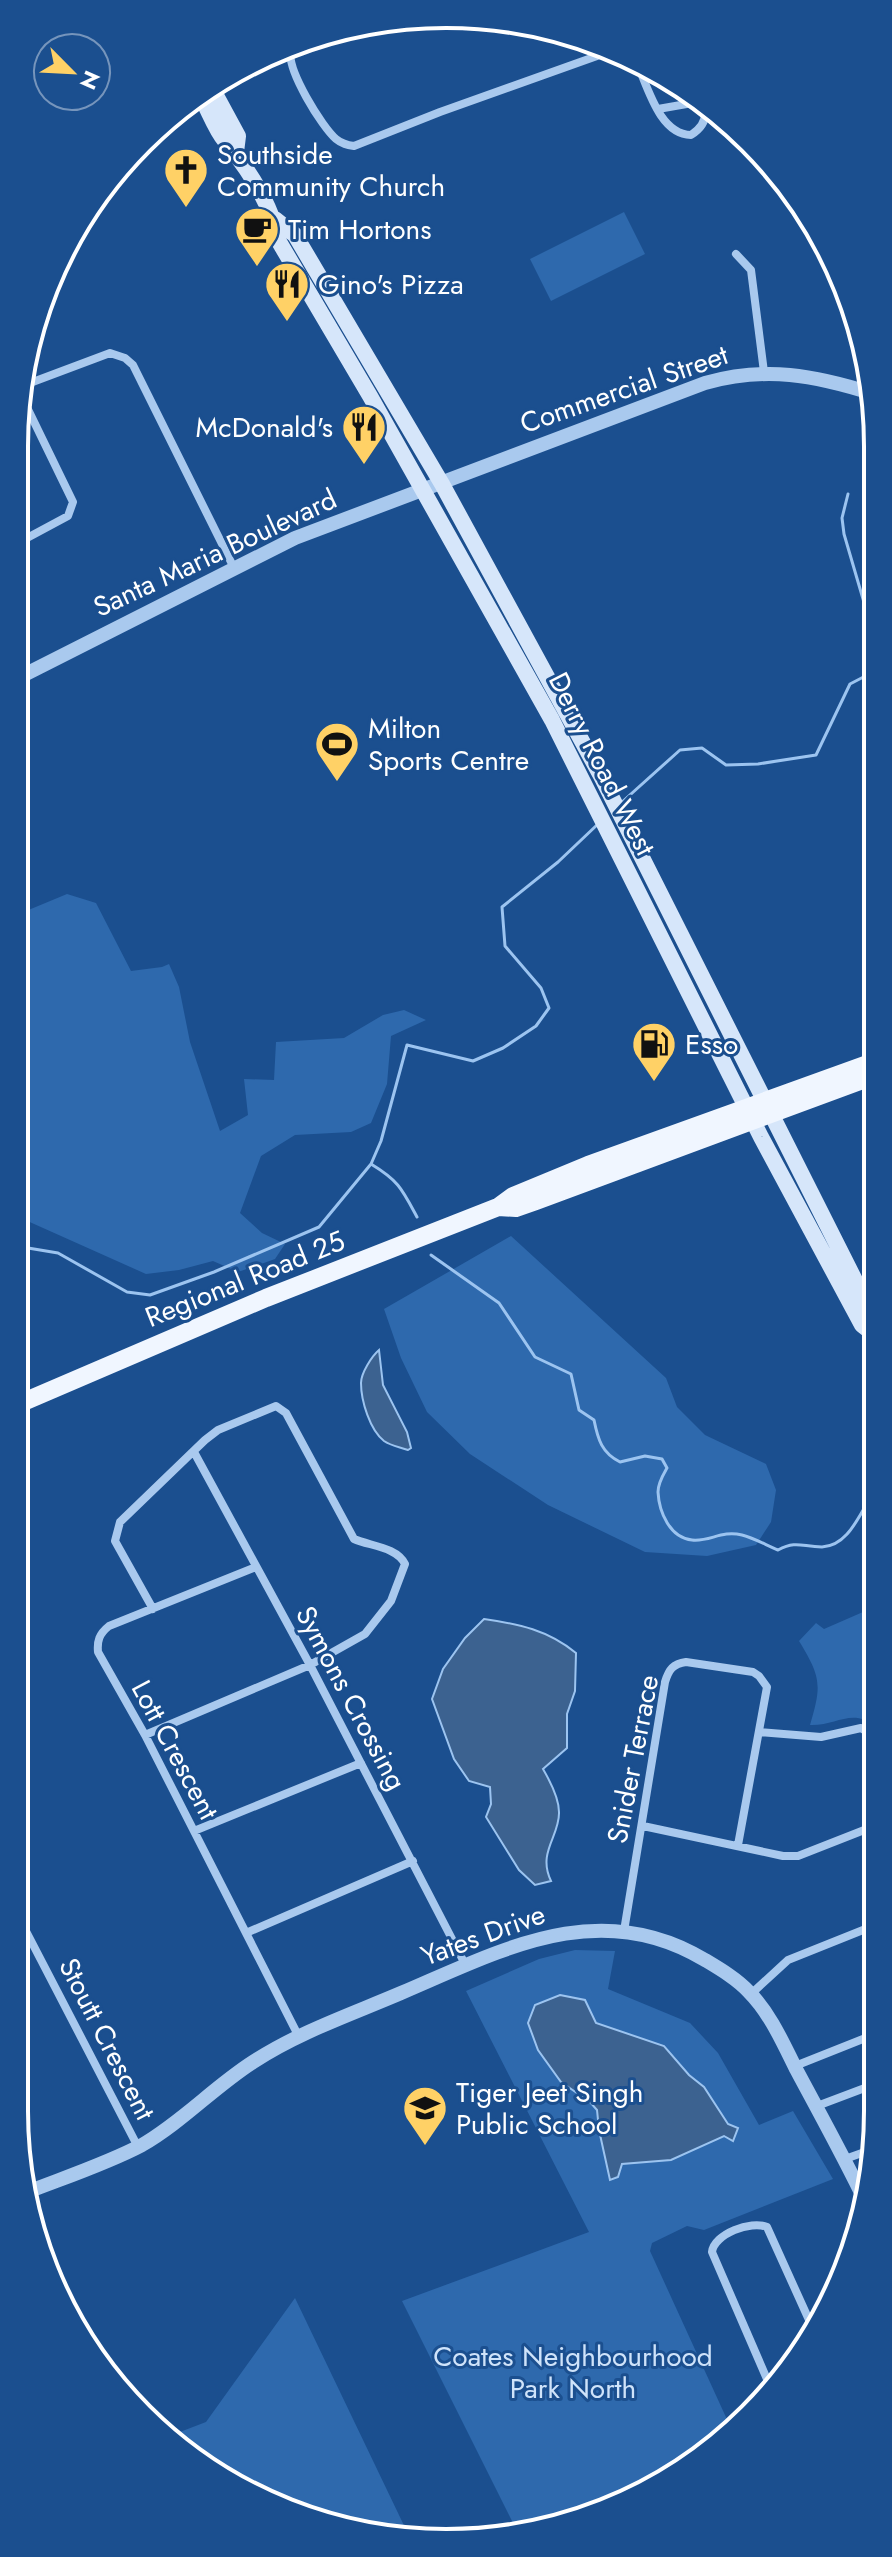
<svg xmlns="http://www.w3.org/2000/svg" width="892" height="2557" font-family="Jost,sans-serif">
  <style>
    .green { fill: #2e69ad }
    .water { fill: #3c6290; stroke: #9cc4f0; stroke-width: 2 }
    .lines { fill: none; stroke-linecap: round; stroke-linejoin: round }
    .stream { stroke: #9cc4f0; stroke-width: 3 }
    .minor { stroke: #a9c9ee; stroke-width: 8 }
    .tertiary { stroke: #a9c9ee; stroke-width: 14 }
    .secondary { stroke: #d6e6fa; stroke-width: 16 }
    .primary { stroke: #f0f6ff; stroke-width: 18 }
    .labels { text-anchor: middle; dominant-baseline: central; stroke-width: 6; stroke-linejoin: round; paint-order: stroke }
    .poi-label { font-size: 28px; fill: #fff; stroke: #1b4f8f; text-anchor: start }
    .street-label { font-size: 28px; fill: #fff; stroke: #1b4f8f }
    .park-label { font-size: 28px; fill: #cfe3fa; stroke: #1b4f8f }
    .rim { fill: none; stroke: #fff; stroke-width: 4 }
  </style>
  <rect width="100%" height="100%" fill="#1b4f8f"/>
  <path class="green" d="M624,212L645,254L551,301L530,259Z
    M67,894L96,903L131,971L162,967L169,964L179,987L190,1042L220,1131L248,1115L244,1079L274,1080L276,1042L344,1038L383,1015L404,1010L426,1020L391,1036L387,1084L371,1123L351,1132L295,1135L261,1156L240,1213L262,1233L285,1244L275,1259L238,1272L213,1261L179,1270L146,1274L14,1215V916Z
    M511,1236L666,1378L677,1407L705,1435L766,1464L776,1490L771,1522L756,1545L707,1556L645,1552L548,1505L470,1454L427,1412L401,1358L384,1309Z
    M863,1612L877,1613V1728C853,1706 837,1726 810,1725C822,1685 821,1677 799,1641L816,1623L824,1629Z
    M575,1950L615,1951L608,1989L690,2023L718,2053L759,2125L793,2111L833,2179L704,2230L687,2226L652,2243L650,2251L730,2426L686,2470L557,2528L517,2531L402,2301L589,2232L466,1991L539,1959Z
    M295,2298L410,2538L390,2539L255,2498L172,2435L206,2422Z"/>
  <path class="water" d="M379,1350L383,1385L407,1432L411,1448L408,1450C400,1447 391,1446 384,1441C370,1430 361,1401 361,1383C361,1373 372,1356 379,1350Z
    M484,1619C519,1624 548,1630 576,1653L575,1691L567,1714V1748L543,1769C550,1781 559,1798 559,1812C560,1836 537,1852 551,1881L535,1885L519,1870L486,1817L491,1804L490,1787L469,1781L454,1759L432,1699L443,1669L465,1638Z
    M560,1995L585,2000L596,2023L664,2046L689,2075L704,2087L728,2124L738,2128L733,2141L724,2136L671,2160L622,2164L618,2177L610,2180L599,2130L597,2110L590,2102L561,2082L538,2050L528,2023L535,2005Z"/>
  <g class="lines">
    <path class="stream" d="M848,494L842,518L844,534L875,640
      M621,803L680,750L702,748L726,765L758,764L816,755L850,684L875,671
      M371,1164C399,1181 402,1189 417,1217
      M431,1255L499,1303L535,1357L571,1374L579,1410L594,1420C598,1440 602,1453 620,1462L645,1456L662,1459L667,1468C663,1475 658,1483 658,1492C659,1512 670,1538 692,1540C710,1542 721,1530 742,1535C754,1538 766,1545 778,1550C797,1540 802,1547 822,1547C851,1546 861,1508 877,1488
      M14,1279L28,1248L58,1253L127,1292L150,1295L214,1272L319,1227L371,1164L381,1141L407,1045L473,1061L503,1048L536,1026L549,1008L541,988L505,946L502,907L558,862L598,824"/>
    <path class="minor" d="M291,51C286,69 322,127 336,139C342,144 347,145 354,146L440,112L611,51
      M636,61C648,87 659,134 691,135C702,128 708,119 704,106L698,102L658,109
      M736,254L751,270L764,372
      M22,386L110,353L125,358L133,365L234,568
      M14,545L68,516L73,502L21,395
      M194,1452L310,1665L466,1966
      M256,1567L109,1626C99,1634 97,1641 98,1652L145,1735L299,2037
      M759,1732L821,1737L861,1728L867,1732L877,1751
      M145,1735L310,1665L365,1634L391,1601L405,1564C397,1547 370,1546 354,1539L286,1413L276,1406L218,1430L205,1440L120,1522L115,1541L153,1609
      M643,1826L783,1856H798L877,1825
      M194,1831L361,1763
      M14,1908L138,2147
      M624,1931L665,1682C669,1669 673,1664 686,1662L753,1672L759,1676L767,1687L738,1845
      M246,1933L413,1861
      M751,1994L788,1960L878,1924
      M795,2066L878,2033
      M817,2106L878,2083
      M845,2159L873,2149
      M27,2176L34,2189
      M770,2386L712,2252C714,2234 751,2220 767,2227L814,2331"/>
    <path class="tertiary" d="M14,680L295,538L705,383C766,366 814,375 874,394
      M30,2191C66,2177 108,2163 142,2145C182,2122 214,2087 253,2062C299,2032 352,2014 401,1993C502,1950 599,1896 705,1960C720,1969 737,1979 749,1992C770,2013 783,2043 796,2069C820,2114 844,2157 866,2203"/>
    <path class="secondary" d="M212,88L238,136L236,152
      M201,97C209,111 215,129 225,141C248,169 272,204 278,240L370,396L552,720L761,1137L862,1325L876,1336
      M275,219L295,235L442,484L601,776L874,1318L876,1328"/>
    <path class="primary" d="M498,1207L516,1208L536,1201L876,1075
      M14,1406L266,1298L498,1207L513,1196L588,1165L876,1061"/>
  </g>
  <defs>
    <g id="church-pin" transform="scale(2.3)"><path d="M0 17L-7.5 6A9.5 9.5 0 1 1 7.5 6Z" fill="#ffd166" stroke="#1b4f8f"/><path d="M-1.2-6h2.4v3.5h3.3v2.4h-3.3V6h-2.4V-.1h-3.3v-2.4h3.3Z" fill="#111"/></g>
    <g id="cafe-pin" transform="scale(2.3)"><path d="M0 17L-7.5 6A9.5 9.5 0 1 1 7.5 6Z" fill="#ffd166" stroke="#1b4f8f"/><path d="M-5.5-4.5H6V0H3Q3 3.5 0 3.5H-2.5Q-5.5 3.5-5.5 0ZM3-3.2v2h1.7v-2ZM-6 4.5H4V6H-6Z" fill="#111"/></g>
    <g id="restaurant-pin" transform="scale(2.3)"><path d="M0 17L-7.5 6A9.5 9.5 0 1 1 7.5 6Z" fill="#ffd166" stroke="#1b4f8f"/><path d="M-5-6h1v4h1v-4h1v4h1v-4h1v5L-1.5 .5V6h-2V.5L-5-1ZM5-6V6H3V1.5H1.5Q1.5-4 5-6Z" fill="#111"/></g>
    <g id="stadium-pin" transform="scale(2.3)"><path d="M0 17L-7.5 6A9.5 9.5 0 1 1 7.5 6Z" fill="#ffd166" stroke="#1b4f8f"/><path d="M0-5a6.5 5 0 1 0 0 10a6.5 5 0 1 0 0-10ZM-3.5-1.8h7v3.6h-7Z" fill="#111"/></g>
    <g id="fuel-pin" transform="scale(2.3)"><path d="M0 17L-7.5 6A9.5 9.5 0 1 1 7.5 6Z" fill="#ffd166" stroke="#1b4f8f"/><path d="M-5.5-6h7V0h2V4h1.3V-2.5L3-4.5l.8-.8L6-3V5H2.5V1h-1V6h-7ZM-4.2-4.7v3.2H.2V-4.7Z" fill="#111"/></g>
    <g id="school-pin" transform="scale(2.3)"><path d="M0 17L-7.5 6A9.5 9.5 0 1 1 7.5 6Z" fill="#ffd166" stroke="#1b4f8f"/><path d="M0-5L7-2L0 1L-7-2ZM-4 1L0 2.5L4 1V4Q0 6-4 4Z" fill="#111"/></g>
  </defs>
  <g fill-rule="evenodd">
    <use href="#church-pin" x="186" y="170"/>
    <use href="#cafe-pin" x="257" y="229"/>
    <use href="#restaurant-pin" x="287" y="284"/>
    <use href="#restaurant-pin" x="364" y="427"/>
    <use href="#stadium-pin" x="337" y="744"/>
    <use href="#fuel-pin" x="654" y="1044"/>
    <use href="#school-pin" x="425" y="2108"/>
  </g>
  <g class="labels">
    <g class="poi-label">
      <text x="217" y="154">Southside<tspan x="217" dy="32">Community Church</tspan></text>
      <text x="288" y="229">Tim Hortons</text>
      <text x="318" y="284">Gino's Pizza</text>
      <text x="333" y="427" text-anchor="end">McDonald's</text>
      <text x="368" y="728">Milton<tspan x="368" dy="32">Sports Centre</tspan></text>
      <text x="685" y="1044">Esso</text>
      <text x="456" y="2092">Tiger Jeet Singh<tspan x="456" dy="32">Public School</tspan></text>
    </g>
    <g class="street-label">
      <text transform="translate(624 389) rotate(-19)">Commercial Street</text>
      <text transform="translate(215 553) rotate(-25)">Santa Maria Boulevard</text>
      <text transform="translate(602 764) rotate(63)">Derry Road West</text>
      <text transform="translate(245 1279) rotate(-22)">Regional Road 25</text>
      <text transform="translate(351 1698) rotate(62)">Symons Crossing</text>
      <text transform="translate(175 1750) rotate(62)">Lott Crescent</text>
      <text transform="translate(633 1759) rotate(-79)">Snider Terrace</text>
      <text transform="translate(483 1935) rotate(-20)">Yates Drive</text>
      <text transform="translate(107 2039) rotate(63)">Stoutt Crescent</text>
    </g>
    <g class="park-label">
      <text x="573" y="2356">Coates Neighbourhood<tspan x="573" dy="32">Park North</tspan></text>
    </g>
  </g>
  <path d="M0 0H892V2557H0ZM446 28H446A418 418 0 0 1 864 446V2111A418 418 0 0 1 446 2529H446A418 418 0 0 1 28 2111V446A418 418 0 0 1 446 28Z" fill="#1b4f8f" fill-rule="evenodd"/>
  <path class="rim" d="M446 28H446A418 418 0 0 1 864 446V2111A418 418 0 0 1 446 2529H446A418 418 0 0 1 28 2111V446A418 418 0 0 1 446 28Z"/>
  <g transform="translate(72 72) rotate(114)"><circle r="38" fill="#1b4f8f" stroke="#7695bc" stroke-width="2"/>
  <path d="M0-6L14 30L0 20L-14 30Z" fill="#ffd166"/>
  <text y="-12" font-size="22" font-weight="bold" text-anchor="middle" fill="#ffffff">N</text>
  </g>
</svg>
